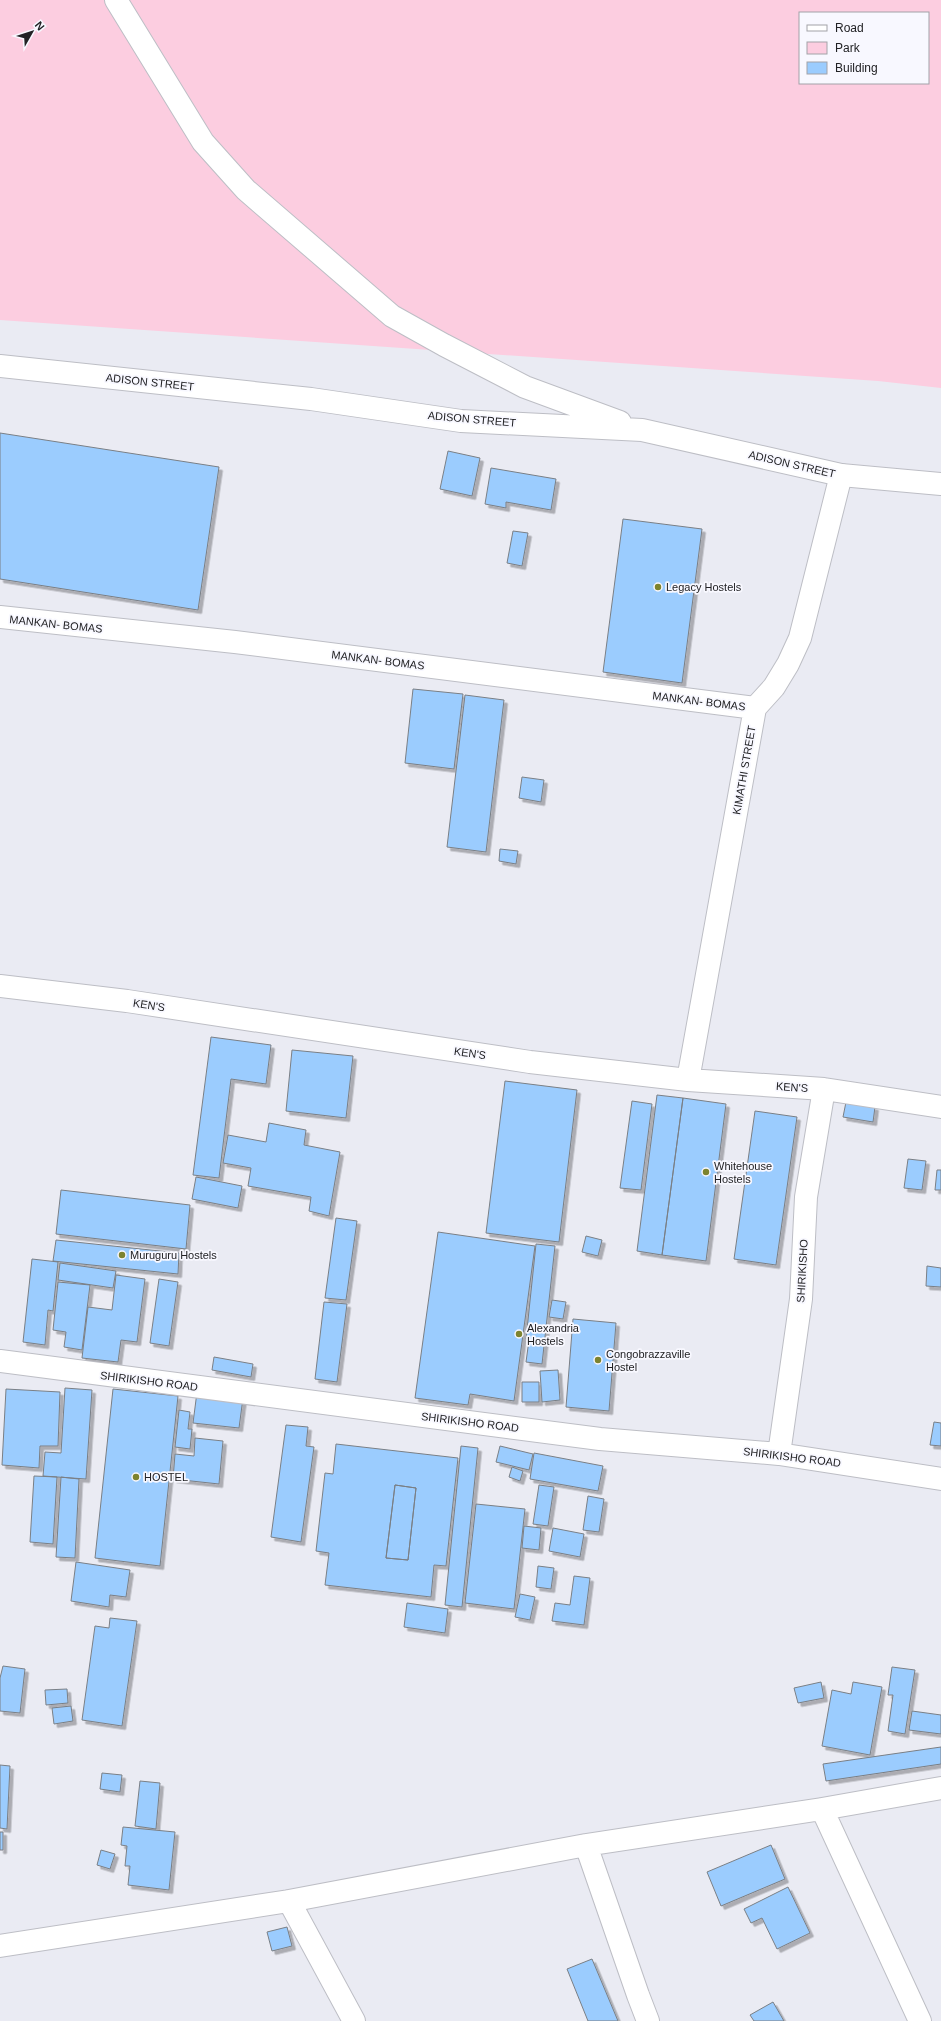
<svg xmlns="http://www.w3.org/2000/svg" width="941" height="2021" font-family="Arial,sans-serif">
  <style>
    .green { fill: #fccde0; fill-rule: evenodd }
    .building { fill: #9bccfe; stroke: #7a7f85; fill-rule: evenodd; filter: url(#shadow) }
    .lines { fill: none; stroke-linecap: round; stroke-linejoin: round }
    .minor-casing { stroke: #bdbec5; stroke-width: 24 }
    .tertiary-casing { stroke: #bdbec5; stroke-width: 24 }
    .minor { stroke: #fff; stroke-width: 22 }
    .tertiary { stroke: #fff; stroke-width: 22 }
    .poi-dot { fill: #7d832f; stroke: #f8f8ff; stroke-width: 1.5 }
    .labels { text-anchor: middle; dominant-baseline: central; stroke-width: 3.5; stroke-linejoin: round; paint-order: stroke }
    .street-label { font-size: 11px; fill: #222225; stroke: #f8f8ff }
    .poi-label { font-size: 11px; fill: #222225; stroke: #f8f8ff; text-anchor: start }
  </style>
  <defs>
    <filter id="shadow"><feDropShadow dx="3.5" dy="3.5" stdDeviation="0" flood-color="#0004"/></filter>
  </defs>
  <rect width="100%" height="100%" fill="#eaebf3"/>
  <path class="green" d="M0,0H941V388L878,381L0,320ZM800,13H928V83H800Z"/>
  <path class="building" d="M0,433L219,467L198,610L0,579Z
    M448,451L480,458L472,496L440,489Z
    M491,468L556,479L551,510L506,502V508L485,504Z
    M623,519L702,529L682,683L603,672Z
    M513,531L528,533L522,566L507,563Z
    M413,689L463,694L454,769L405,763Z
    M465,695L504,700L486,852L447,847Z
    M522,777L544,780L541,802L519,798Z
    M500,849L518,851L516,864L499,861Z
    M211,1037L271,1045L266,1084L231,1079L219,1178L193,1175Z
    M292,1050L353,1056L346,1118L286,1111Z
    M505,1081L577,1090L559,1242L486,1233Z
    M657,1095L683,1098L662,1255L637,1251Z
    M683,1098L726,1104L706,1261L662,1255Z
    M632,1101L652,1104L641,1190L620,1188Z
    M846,1102L875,1107L873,1122L843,1117Z
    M755,1111L797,1117L776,1265L734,1259Z
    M269,1123L306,1130L304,1145L340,1152L329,1216L309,1211L311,1197L248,1186L251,1168L223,1163L228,1135L266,1142Z
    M908,1159L926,1161L922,1190L904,1188Z
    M937,1170H941V1190H935Z
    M196,1177L242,1186L238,1208L192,1199Z
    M61,1190L190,1205L186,1249L56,1234Z
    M336,1218L357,1221L346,1300L325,1298Z
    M438,1232L535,1246L514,1401L470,1394L468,1405L415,1398Z
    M586,1236L602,1240L598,1256L582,1252Z
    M56,1240L179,1253L178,1274L53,1261Z
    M536,1244L555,1246L542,1364L526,1362L529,1340L526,1339Z
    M32,1259L58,1262L53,1311L48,1310L45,1345L23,1342Z
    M60,1263L116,1271L113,1288L58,1280Z
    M927,1266L941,1268V1287L926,1286Z
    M116,1275L145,1279L137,1342L121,1340L118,1362L82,1358L88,1307L112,1310Z
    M159,1279L178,1282L169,1346L150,1343Z
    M58,1282L90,1285L82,1350L64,1347L66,1332L53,1330Z
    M552,1300L566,1302L563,1319L549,1317Z
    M324,1302L347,1304L337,1382L315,1379Z
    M573,1319L616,1323L609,1411L566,1407Z
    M214,1357L253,1364L251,1377L212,1370Z
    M558,1370L560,1400L542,1402L540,1371Z
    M522,1382H539V1402H522Z
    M65,1388L92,1390L86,1479L43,1476L45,1452L61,1453Z
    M6,1389L60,1392L58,1446H40L39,1468L2,1465Z
    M113,1389L178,1396L160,1566L95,1558Z
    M197,1392L243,1398L239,1428L193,1423Z
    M179,1410L190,1412L188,1429H192L190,1449L175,1447Z
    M934,1422L941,1423V1446L930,1445Z
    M286,1425L308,1427L306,1446L314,1447L301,1542L271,1537Z
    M195,1438L223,1441L219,1484L173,1479L175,1454L194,1456Z
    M336,1444L458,1458L446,1566L434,1565L431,1597L325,1585L329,1553L316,1551L325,1473L333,1474ZM395,1485L416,1488L408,1560L386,1558Z
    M461,1446L478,1448L462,1607L445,1605Z
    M500,1446L533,1454L529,1470L496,1462Z
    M534,1453L603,1466L598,1491L530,1479Z
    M512,1467L523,1471L520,1481L509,1477Z
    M34,1476L57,1477L53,1544L30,1542Z
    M61,1477L79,1479L75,1558L56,1557Z
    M395,1485L416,1488L408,1560L386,1558Z
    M539,1485L554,1487L548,1526L533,1524Z
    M588,1496L604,1499L599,1532L583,1530Z
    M476,1504L525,1509L514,1609L465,1603Z
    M524,1526L541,1528L539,1550L522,1548Z
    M553,1528L584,1534L580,1557L549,1551Z
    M76,1562L130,1570L126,1597L110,1595L109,1607L71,1601Z
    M538,1566L554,1568L551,1589L536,1587Z
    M574,1576L590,1578L584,1625L552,1621L555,1603L570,1605Z
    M520,1594L535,1597L530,1620L515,1617Z
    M407,1603L448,1609L445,1633L404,1627Z
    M110,1618L137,1621L122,1726L82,1720L95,1626L109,1628Z
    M3,1666L25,1669L20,1713L0,1711V1678Z
    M892,1667L915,1670L905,1734L888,1731L893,1695H888Z
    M821,1682L824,1698L798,1703L794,1688Z
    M853,1682L882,1687L870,1755L822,1746L832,1690L851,1694Z
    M67,1689L68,1703L46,1705L45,1690Z
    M71,1706L73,1721L54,1724L52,1708Z
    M912,1711L941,1715V1734L909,1730Z
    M941,1747V1764L826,1781L823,1764Z
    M0,1765L10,1766L7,1829L0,1828Z
    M102,1773L122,1775L120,1792L100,1789Z
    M140,1781L160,1783L156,1829L135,1826Z
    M123,1827L175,1832L169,1890L128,1885L130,1866H125L127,1846L121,1845Z
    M0,1832H3V1850H0Z
    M771,1845L785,1879L721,1906L707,1872Z
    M101,1850L115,1854L110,1869L97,1865Z
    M788,1887L810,1933L777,1949L762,1918L751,1923L744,1909Z
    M287,1927L292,1946L272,1951L267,1932Z
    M592,1959L618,2021H588L567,1969Z
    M773,2002L784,2021H754L750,2015Z"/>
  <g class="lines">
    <g class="minor-casing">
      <path id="minor" d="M0,617L235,642L755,708
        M0,986L127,1001L530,1062L688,1080L824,1089L941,1107
        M688,1080L755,708L774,687L788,664L800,638L841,475
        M0,1361L600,1439L779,1454L941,1479
        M779,1454L801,1299L806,1197L824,1089
        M822,1809L920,2021
        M586,1845L638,1995L648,2021
        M289,1901L354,2021
        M0,1946L289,1901L586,1845L822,1809L941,1788"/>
    </g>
    <g class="tertiary-casing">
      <path id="tertiary" d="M116,0L203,142L246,190L392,316L444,345L525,387L620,422
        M0,366L311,399L461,421L642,430L841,475L941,484"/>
    </g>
    <use href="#minor" class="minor"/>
    <use href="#tertiary" class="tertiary"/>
  </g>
  <g class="poi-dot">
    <circle cx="658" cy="587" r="4"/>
    <circle cx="706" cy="1172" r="4"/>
    <circle cx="122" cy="1255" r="4"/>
    <circle cx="519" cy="1334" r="4"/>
    <circle cx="598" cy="1360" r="4"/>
    <circle cx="136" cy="1477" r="4"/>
  </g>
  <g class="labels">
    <g class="street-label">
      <text transform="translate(150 382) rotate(6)">ADISON STREET</text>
      <text transform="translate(472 419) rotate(5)">ADISON STREET</text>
      <text transform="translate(792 464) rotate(13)">ADISON STREET</text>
      <text transform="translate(56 624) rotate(6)">MANKAN- BOMAS</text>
      <text transform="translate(378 660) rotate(7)">MANKAN- BOMAS</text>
      <text transform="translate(699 701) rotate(7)">MANKAN- BOMAS</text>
      <text transform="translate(744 770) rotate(-80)">KIMATHI STREET</text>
      <text transform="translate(149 1005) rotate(9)">KEN'S</text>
      <text transform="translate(470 1053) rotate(8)">KEN'S</text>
      <text transform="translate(792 1087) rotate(4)">KEN'S</text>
      <text transform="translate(802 1271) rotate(-87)">SHIRIKISHO</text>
      <text transform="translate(149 1381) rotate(7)">SHIRIKISHO ROAD</text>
      <text transform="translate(470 1422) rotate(7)">SHIRIKISHO ROAD</text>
      <text transform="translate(792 1457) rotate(7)">SHIRIKISHO ROAD</text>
    </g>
    <g class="poi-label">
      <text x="666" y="587">Legacy Hostels</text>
      <text x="714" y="1166">Whitehouse<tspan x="714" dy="13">Hostels</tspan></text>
      <text x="130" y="1255">Muruguru Hostels</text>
      <text x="527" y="1328">Alexandria<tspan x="527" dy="13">Hostels</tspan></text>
      <text x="606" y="1354">Congobrazzaville<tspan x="606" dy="13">Hostel</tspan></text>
      <text x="144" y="1477">HOSTEL</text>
    </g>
  </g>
  <rect x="799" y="12" width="130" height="72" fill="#f8f8ff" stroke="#a2a2a8"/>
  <rect x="807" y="25" width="20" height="6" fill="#ffffff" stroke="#a2a2a8"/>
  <text x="835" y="32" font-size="12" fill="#222225">Road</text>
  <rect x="807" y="42" width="20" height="12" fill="#fccde0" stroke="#a2a2a8"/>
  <text x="835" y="52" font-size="12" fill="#222225">Park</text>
  <rect x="807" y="62" width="20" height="12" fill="#9bccfe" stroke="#a2a2a8"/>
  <text x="835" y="72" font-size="12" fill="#222225">Building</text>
  <g transform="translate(32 32) rotate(51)" stroke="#f8f8ff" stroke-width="3" paint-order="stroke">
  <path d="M0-3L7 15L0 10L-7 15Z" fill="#222225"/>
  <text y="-6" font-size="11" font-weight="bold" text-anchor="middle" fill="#222225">N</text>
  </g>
</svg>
